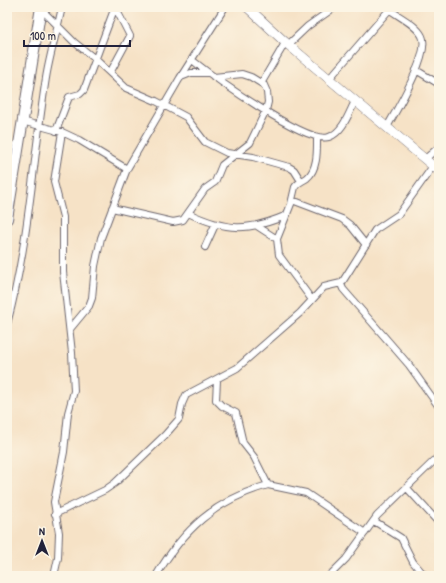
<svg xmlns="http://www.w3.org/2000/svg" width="446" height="583" font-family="'Patrick Hand',sans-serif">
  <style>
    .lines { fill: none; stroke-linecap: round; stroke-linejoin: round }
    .street-casing { stroke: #6c656c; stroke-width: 8 }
    .secondary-casing { stroke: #6c656c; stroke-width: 10 }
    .primary-casing { stroke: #6c656c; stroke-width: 12 }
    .street { stroke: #fff; stroke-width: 6 }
    .secondary { stroke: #fff; stroke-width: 9 }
    .primary { stroke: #fff; stroke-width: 10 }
  </style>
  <rect width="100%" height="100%" fill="#fcf5e5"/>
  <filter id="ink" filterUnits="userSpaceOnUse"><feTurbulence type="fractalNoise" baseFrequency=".025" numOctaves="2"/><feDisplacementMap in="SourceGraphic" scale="8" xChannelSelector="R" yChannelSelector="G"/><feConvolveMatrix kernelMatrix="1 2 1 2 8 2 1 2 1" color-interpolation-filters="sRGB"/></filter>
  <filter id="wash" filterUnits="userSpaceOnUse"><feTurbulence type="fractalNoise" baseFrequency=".012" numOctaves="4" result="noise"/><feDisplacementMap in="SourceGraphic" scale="16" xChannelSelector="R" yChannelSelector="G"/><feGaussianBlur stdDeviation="0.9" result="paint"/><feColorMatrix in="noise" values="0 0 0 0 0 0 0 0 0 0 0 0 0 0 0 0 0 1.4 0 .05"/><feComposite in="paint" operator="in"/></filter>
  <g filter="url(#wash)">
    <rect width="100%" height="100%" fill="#f6e2c6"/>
  </g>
  <g filter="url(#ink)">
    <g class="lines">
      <g class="street-casing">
        <path id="street" d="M386,7C397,16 416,24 422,36C431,53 396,111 387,127
          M41,9L74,42L94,58L126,88L156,101L186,117L205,142L227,153L253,157L289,167L294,170L301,181
          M288,45L308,26L335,7
          M192,60C212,76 307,145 329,137C343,132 349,113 355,101
          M416,70L439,84
          M110,73L130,36L115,7
          M181,77L191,73H208
          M329,79L389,10
          M262,82L285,43
          M22,121L62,132L79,140L127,169
          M56,131L69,97L80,94L84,90L115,7
          M425,159L439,147
          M433,166L399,214L375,230L341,284L343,289L409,365L439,407
          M292,200L342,219L350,225L366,245
          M112,208L173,222L183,220L205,189L215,182L222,165L250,143L266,110L268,102L267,92L264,85L251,77L242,74L214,77
          M188,213C226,231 248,232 287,215
          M257,226L277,239
          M205,247L215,225
          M312,300L279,255L277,239L291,204L295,187C298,182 303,181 307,178C318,169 317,150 317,138
          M7,324C29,243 33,160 46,78C50,54 57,31 62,7
          M70,329L89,306L92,298L95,266L101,238L127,169L180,78L225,7
          M217,380L216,400L222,406L236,413L243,443L254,457L268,485L306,493L365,533
          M407,488L439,523
          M55,514L105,490L115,483L165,435L179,419L182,404L186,395L237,368L300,313L324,287L341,283
          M374,521L401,538L413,562L425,576
          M54,576L58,558L59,533L54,502L64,452L68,413L74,391L72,353L63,272V217L54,182L62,132
          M156,576C183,530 215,500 268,485
          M329,576L346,559L377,516L439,456"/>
      </g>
      <g class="secondary-casing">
        <path id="secondary" d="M247,7L285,42L439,171"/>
      </g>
      <g class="primary-casing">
        <path id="primary" d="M7,219L41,7"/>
      </g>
      <use href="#street" class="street"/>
      <use href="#secondary" class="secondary"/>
      <use href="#primary" class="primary"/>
    </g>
  </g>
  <rect width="446" height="583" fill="none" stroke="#fcf5e5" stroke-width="24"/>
  <g transform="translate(42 541)" stroke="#fcf5e5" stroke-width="3" paint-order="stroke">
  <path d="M0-3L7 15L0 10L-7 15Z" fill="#22223b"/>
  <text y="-6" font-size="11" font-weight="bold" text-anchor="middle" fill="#22223b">N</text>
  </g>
  <path d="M24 40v6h106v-6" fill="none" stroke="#22223b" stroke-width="2"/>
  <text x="30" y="40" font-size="12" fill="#22223b" stroke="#fcf5e5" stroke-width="3" paint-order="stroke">100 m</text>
</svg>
